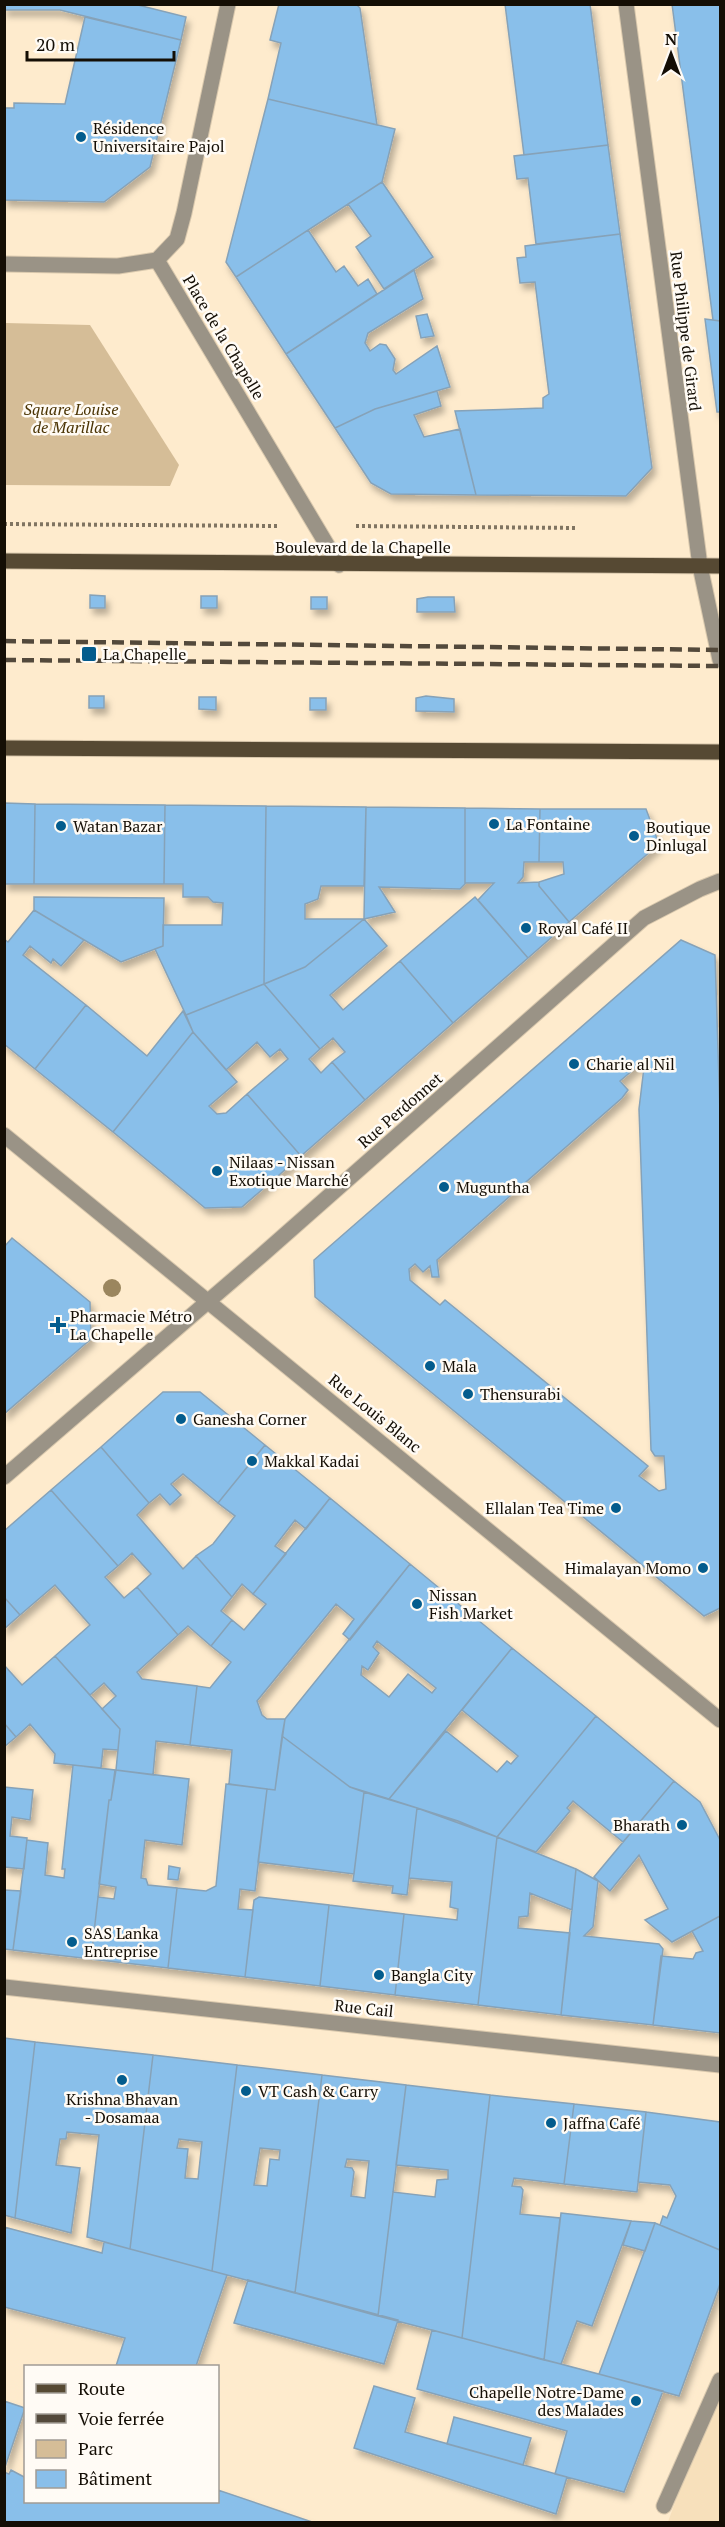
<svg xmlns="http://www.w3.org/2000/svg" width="725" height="2527" font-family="'PT Serif',serif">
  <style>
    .built { fill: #f7e0bb }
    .green { fill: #d5bd97 }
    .building { fill: #89bfea; stroke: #86a2b8; stroke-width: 1.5; fill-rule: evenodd; filter: url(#shadow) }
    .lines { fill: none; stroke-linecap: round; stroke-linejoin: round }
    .minor-casing { stroke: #d9c8ad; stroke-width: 17 }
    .major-casing { stroke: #d9c8ad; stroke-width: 17 }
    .path { stroke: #807461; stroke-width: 4; stroke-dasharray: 3 3; stroke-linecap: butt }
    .minor { stroke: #9a9386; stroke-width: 15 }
    .major { stroke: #564933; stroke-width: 15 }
    .rail { stroke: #53493b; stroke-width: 4.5; stroke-dasharray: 12 6; stroke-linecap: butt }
    .tree { fill: #9b865e }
    .poi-dot { fill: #035c8d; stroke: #fffbf5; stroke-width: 2 }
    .labels { text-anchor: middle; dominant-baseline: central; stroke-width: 5; stroke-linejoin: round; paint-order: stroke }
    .poi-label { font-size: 16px; fill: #140e05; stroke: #fffbf5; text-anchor: start }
    .street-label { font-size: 16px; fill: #140e05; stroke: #fffbf5 }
    .park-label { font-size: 16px; font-style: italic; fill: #4a3303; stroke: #fffbf5 }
  </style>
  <defs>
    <filter id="shadow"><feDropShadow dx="3.5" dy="6" stdDeviation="3" flood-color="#0004"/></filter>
  </defs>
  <rect width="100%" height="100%" fill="#feebcd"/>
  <path class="built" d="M720,2377V2522H668Z"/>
  <path class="green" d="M5,323L90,325L179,465L170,486L5,485Z"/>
  <path class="building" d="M4,4H134L186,17L181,40L60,10H4Z
    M279,4H356L360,8L377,125L268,99L281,43L270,40Z
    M505,4H590L608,145L524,155Z
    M672,4H720V321L713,320Z
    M85,17L181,40L150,167L104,202L4,200V108H14V103L65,104Z
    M268,99L395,129L382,182L236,277L226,262Z
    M608,145L620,234L536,244L528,178L517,179L514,156Z
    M382,182L433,257L384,289L356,247L371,236L348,204Z
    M308,230L336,272L344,266L358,286L368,279L377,294L286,354L236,277Z
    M620,234L652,468L626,496L476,495L455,411L543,408V398L549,394L535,282L520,283L517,258L526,257L525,246Z
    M414,270L423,299L368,333L365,343L370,351L380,344L386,345L395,359L393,370L396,374L437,346L450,387L375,409L335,428L286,354Z
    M427,314L434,336L421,338L416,316Z
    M705,319L720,321V412H717Z
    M437,391L441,406L414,415L424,437L460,429L476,495L391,494L371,483L335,428L375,409Z
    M90,595L105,596V608H90Z
    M201,596H217V608H201Z
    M311,597H327V609H311Z
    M428,597H454L455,612H417V599Z
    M89,696H104V708H89Z
    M426,696L454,699V712L416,711V698Z
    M199,697H216V710L199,709Z
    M310,698H326V710H310Z
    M4,803L35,804L34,884H4Z
    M35,804L165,805L164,884H34Z
    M165,805L266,806L264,984L186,1015L155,949L163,946V925H222L223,903L213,902L208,897H183V884H164Z
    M266,806L366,807L364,886H321L318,899L305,904V919H364L305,967L264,984Z
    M366,807L465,808V884L460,889L379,887L395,912L364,919Z
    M465,808L540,809L539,862H524L523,877L518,883L539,882V886L569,922L528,958L478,900L494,883H465Z
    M540,809H646L659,844L569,922L539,886V882L564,874L563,862H539Z
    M34,897L164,898L163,946L121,962L34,910Z
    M475,897L528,958L453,1023L400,961Z
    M34,910L84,940L61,966L53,959L51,963L30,946L23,955L86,1005L35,1069L4,1044V939L8,942Z
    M364,919L387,946L330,995L343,1010L400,961L453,1023L365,1100L332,1062L345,1052L333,1038L320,1049L264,984L305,967Z
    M681,940L715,955L720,1113V1608L704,1616L315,1297L314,1260ZM640,1064L644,1067L639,1109L651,1450L655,1456H664L666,1489L659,1491L639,1476L648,1466L445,1300L440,1305L410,1280L409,1269L415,1264L423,1272L430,1266L432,1277H439L437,1260L622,1098L628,1090L620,1081Z
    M264,984L320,1049L309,1059L321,1073L332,1062L365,1100L301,1156L247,1094L288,1059L280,1049L270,1057L257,1042L226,1070L193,1032L186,1015Z
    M86,1005L147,1056L183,1011L193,1032L113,1132L35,1069Z
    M193,1032L237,1082L209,1106L217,1114L226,1113L247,1094L301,1156L242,1207L205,1208L113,1132Z
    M12,1238L90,1302L91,1339L4,1414V1247Z
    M163,1392H200L265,1445L218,1503L183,1474L171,1484L181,1495L170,1505L160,1494L149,1503L101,1447Z
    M265,1445L330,1498L306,1529L295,1520L275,1546L286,1554L253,1594L242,1584L232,1597L196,1556L213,1544L235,1516L218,1503Z
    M101,1447L149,1503L137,1515L183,1569L196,1556L232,1597L221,1611L232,1620L211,1646L188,1626L178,1635L137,1587L151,1574L132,1553L118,1566L51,1490Z
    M51,1490L118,1566L105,1577L124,1598L137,1587L178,1635L137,1672L142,1679L197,1686L190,1745L156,1741L153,1775L116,1770L120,1729L102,1709L116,1696L104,1683L90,1695L55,1656L90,1625L55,1585L20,1615L4,1597V1531Z
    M330,1498L410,1564L350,1640L343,1634L354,1619L336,1604L257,1701L262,1715L267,1719H285L275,1790L229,1784L232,1750L190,1745L197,1686L210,1688L231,1662L211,1646L232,1620L244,1630L266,1604L253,1594Z
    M410,1564L512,1648L389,1799L350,1787L282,1736L285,1719ZM377,1641L436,1688L432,1693L408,1674L389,1697L361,1675L362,1666L368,1670L379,1653L373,1647Z
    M4,1597L20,1615L4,1629Z
    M512,1648L596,1716L497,1837L458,1821L389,1799L446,1731L497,1772L507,1761L511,1764L518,1756L462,1710Z
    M55,1656L120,1729L118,1750L103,1749L101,1768L54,1763L55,1754L30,1724L16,1737L4,1723V1665L22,1685Z
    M596,1716L674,1781L623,1842L573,1801L567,1808L570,1811L536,1852L497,1837Z
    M4,1723L16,1737L4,1747Z
    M282,1736L350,1787L364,1792L354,1874L258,1862L267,1789L275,1790Z
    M73,1765L115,1770L111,1800H109L91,1959L13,1950L27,1840L48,1843L45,1875L64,1878L65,1869H62Z
    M116,1770L189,1779L182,1845L145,1840L141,1878L146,1879L148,1885L177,1888L168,1968L91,1959L98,1897L114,1899L116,1887L99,1884L109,1800H111Z
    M674,1781L700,1802L720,1840V1916L672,1942L645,1920L668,1909L639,1855L610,1891L594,1877Z
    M226,1784L267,1789L255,1891L240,1889L238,1909L253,1910L245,1977L168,1968L177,1888L206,1891L216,1886Z
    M4,1787L33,1790L30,1820L12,1817L10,1836L27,1838L24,1869L4,1867Z
    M364,1792L417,1808L407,1895L392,1893L393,1886L353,1881Z
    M417,1808L497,1837L478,2005L395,1995L404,1914L457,1920L458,1909L450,1907L452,1882L409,1878Z
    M497,1837L576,1869L572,1910L530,1893L528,1916L519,1917L518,1928L570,1933L561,2015L478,2005Z
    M169,1866L180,1868L178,1880L168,1879Z
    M576,1869L598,1881L593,1927L584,1936L659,1944L663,1949L653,2025L561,2015Z
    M4,1890L21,1891L13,1950L4,1949Z
    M259,1897L329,1905L320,1986L245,1977L254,1900Z
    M329,1905L404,1914L395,1995L320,1986Z
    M720,1916V2033L653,2025L661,1956L693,1959L696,1953L703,1951L692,1931Z
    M4,2038L35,2042L15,2218L4,2215Z
    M35,2042L153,2055L130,2249L87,2237L99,2135L67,2132L66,2139H60L56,2165L80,2168L71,2233L15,2218Z
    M153,2055L237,2065L212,2271L130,2249ZM179,2139L202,2142L198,2179L185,2178L188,2149L177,2148Z
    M237,2065L322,2075L295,2293L212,2271ZM260,2148L280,2150L279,2160L270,2159L267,2186L254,2185Z
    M322,2075L406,2085L378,2316L295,2293ZM347,2159L369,2161L365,2198L351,2196L354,2172L352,2168L345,2167Z
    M406,2085L490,2095L462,2338L378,2316L393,2192L435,2197L437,2180L448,2179V2170L396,2165Z
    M490,2095L574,2104L564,2184L514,2178L512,2186L521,2187L523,2190L520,2214L560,2218L544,2360L462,2338Z
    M574,2104L646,2112L637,2192L564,2184Z
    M646,2112L720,2122V2250L660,2225L663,2216L667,2218L676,2196L670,2185L638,2182Z
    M561,2213L631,2221L592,2326L577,2321L561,2364L544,2360Z
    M631,2221L655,2223L645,2251L623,2245Z
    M655,2223L720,2250V2284L679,2396L599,2374Z
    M4,2227L102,2253L104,2242L227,2275L196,2366H116L125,2338L4,2307Z
    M248,2280L398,2320L384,2364L234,2323Z
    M432,2330L663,2391L624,2492L555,2474L567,2431L417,2389Z
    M374,2386L415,2398L405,2432L567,2477L556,2514L354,2448Z
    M4,2401L25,2408L4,2470Z
    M454,2417L531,2438L523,2465L447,2444Z
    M11,2470L26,2478V2502H218V2490L312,2522H4V2472L9,2474Z"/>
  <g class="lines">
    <g class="minor-casing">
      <path id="minor" d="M626,4L700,566L720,660
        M157,260L339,565
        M157,260L177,239L184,213L228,4
        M4,264L118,266L157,260
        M4,1135L720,1720
        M4,1477L262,1255L644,918L700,889L720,881
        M4,1987L720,2065
        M664,2506L720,2380"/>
    </g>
    <g class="major-casing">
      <path id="major" d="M4,561L720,566
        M4,748L720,752"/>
    </g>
    <path class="path" d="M4,524L277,526
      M356,526L577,528"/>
    <use href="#minor" class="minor"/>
    <use href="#major" class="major"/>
    <path class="rail" d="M4,641L720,650
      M4,660L720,666"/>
  </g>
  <circle class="tree" cx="112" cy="1288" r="9"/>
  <g class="poi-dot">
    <circle cx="81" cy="137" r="6"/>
    <rect x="81" y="646" width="16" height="16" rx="3"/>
    <circle cx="494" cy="824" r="6"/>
    <circle cx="61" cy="826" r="6"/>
    <circle cx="634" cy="836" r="6"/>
    <circle cx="526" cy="928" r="6"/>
    <circle cx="574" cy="1064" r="6"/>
    <circle cx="217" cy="1171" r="6"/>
    <circle cx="444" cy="1187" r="6"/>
    <path d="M55 1316h6v6h6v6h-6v6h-6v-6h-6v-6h6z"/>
    <circle cx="430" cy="1366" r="6"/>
    <circle cx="468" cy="1394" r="6"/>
    <circle cx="181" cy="1419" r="6"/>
    <circle cx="252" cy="1461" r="6"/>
    <circle cx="616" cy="1508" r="6"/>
    <circle cx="703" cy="1568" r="6"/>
    <circle cx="417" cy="1604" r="6"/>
    <circle cx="682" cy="1825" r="6"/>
    <circle cx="72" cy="1942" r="6"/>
    <circle cx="379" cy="1975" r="6"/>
    <circle cx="122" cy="2080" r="6"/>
    <circle cx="246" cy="2091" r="6"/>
    <circle cx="551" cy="2123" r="6"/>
    <circle cx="636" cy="2401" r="6"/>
  </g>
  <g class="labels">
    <g class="poi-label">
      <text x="93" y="128">Résidence<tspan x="93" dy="18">Universitaire Pajol</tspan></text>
      <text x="103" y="654">La Chapelle</text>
      <text x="506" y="824">La Fontaine</text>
      <text x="73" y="826">Watan Bazar</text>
      <text x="646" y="827">Boutique<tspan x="646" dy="18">Dinlugal</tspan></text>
      <text x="538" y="928">Royal Café II</text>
      <text x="586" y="1064">Charie al Nil</text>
      <text x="229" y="1162">Nilaas - Nissan<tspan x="229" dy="18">Exotique Marché</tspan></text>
      <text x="456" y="1187">Muguntha</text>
      <text x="70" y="1316">Pharmacie Métro<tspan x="70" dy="18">La Chapelle</tspan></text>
      <text x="442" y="1366">Mala</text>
      <text x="480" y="1394">Thensurabi</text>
      <text x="193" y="1419">Ganesha Corner</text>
      <text x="264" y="1461">Makkal Kadai</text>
      <text x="604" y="1508" text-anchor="end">Ellalan Tea Time</text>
      <text x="691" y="1568" text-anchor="end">Himalayan Momo</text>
      <text x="429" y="1595">Nissan<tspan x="429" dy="18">Fish Market</tspan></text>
      <text x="670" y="1825" text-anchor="end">Bharath</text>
      <text x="84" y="1933">SAS Lanka<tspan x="84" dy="18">Entreprise</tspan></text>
      <text x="391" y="1975">Bangla City</text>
      <text x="258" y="2091">VT Cash &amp; Carry</text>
      <text x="122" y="2099" text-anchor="middle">Krishna Bhavan<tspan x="122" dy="18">- Dosamaa</tspan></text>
      <text x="563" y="2123">Jaffna Café</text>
      <text x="624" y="2392" text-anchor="end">Chapelle Notre-Dame<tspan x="624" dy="18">des Malades</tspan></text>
    </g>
    <g class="street-label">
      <text transform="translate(686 331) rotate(83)">Rue Philippe de Girard</text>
      <text transform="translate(224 337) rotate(59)">Place de la Chapelle</text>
      <text x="363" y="547">Boulevard de la Chapelle</text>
      <text transform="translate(400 1110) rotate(-41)">Rue Perdonnet</text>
      <text transform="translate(375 1413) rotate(39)">Rue Louis Blanc</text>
      <text transform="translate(364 2008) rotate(6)">Rue Cail</text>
    </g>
    <g class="park-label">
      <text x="71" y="409">Square Louise<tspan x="71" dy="18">de Marillac</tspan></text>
    </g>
  </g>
  <rect width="725" height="2527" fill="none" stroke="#140e05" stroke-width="12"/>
  <rect x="24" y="2365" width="195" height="138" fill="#fffbf5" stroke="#a19c95" stroke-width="1.5"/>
  <rect x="36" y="2384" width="30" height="9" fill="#564933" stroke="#a19c95" stroke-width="1.5"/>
  <text x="78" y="2395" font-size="18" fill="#140e05">Route</text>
  <rect x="36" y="2414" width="30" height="9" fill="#53493b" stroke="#a19c95" stroke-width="1.5"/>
  <text x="78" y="2425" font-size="18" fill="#140e05">Voie ferrée</text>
  <rect x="36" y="2440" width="30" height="18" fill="#d5bd97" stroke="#a19c95" stroke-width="1.5"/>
  <text x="78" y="2455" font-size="18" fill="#140e05">Parc</text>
  <rect x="36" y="2470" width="30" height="18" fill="#89bfea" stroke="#a19c95" stroke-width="1.5"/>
  <text x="78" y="2485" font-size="18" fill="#140e05">Bâtiment</text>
  <g transform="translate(671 54)" stroke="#fffbf5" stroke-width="4.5" paint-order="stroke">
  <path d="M0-4.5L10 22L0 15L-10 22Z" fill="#140e05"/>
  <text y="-9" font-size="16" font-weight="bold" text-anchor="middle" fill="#140e05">N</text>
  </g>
  <path d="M27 51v9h147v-9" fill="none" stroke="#140e05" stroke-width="3"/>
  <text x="36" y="51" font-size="18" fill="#140e05" stroke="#fffbf5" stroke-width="4.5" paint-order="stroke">20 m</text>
</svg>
